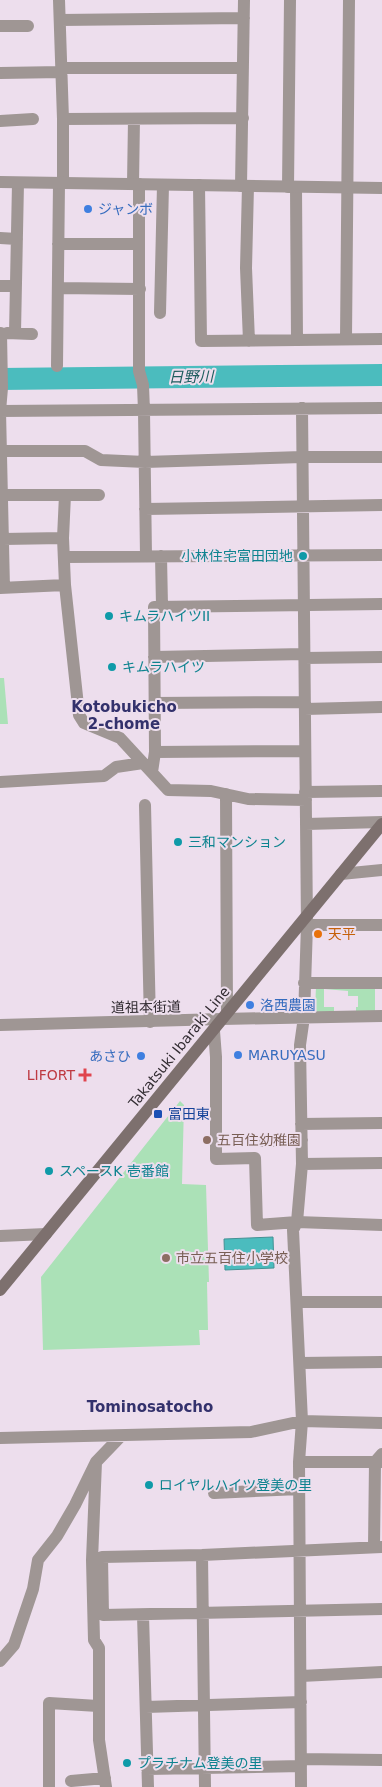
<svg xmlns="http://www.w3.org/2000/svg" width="382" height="1787" font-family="'DejaVu Sans','Noto Sans JP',sans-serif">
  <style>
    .green { fill: #abe1b7 }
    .water { fill: #4bbcbe; stroke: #449194 }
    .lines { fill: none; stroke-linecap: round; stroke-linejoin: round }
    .river { stroke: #4bbcbe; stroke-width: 22 }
    .minor { stroke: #9f9694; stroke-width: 12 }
    .tertiary { stroke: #9f9694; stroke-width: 12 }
    .secondary { stroke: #7d706e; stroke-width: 12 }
    .shop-dot { fill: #3f7fe0; stroke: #eddeed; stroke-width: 2 }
    .culture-dot { fill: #0f9aa8; stroke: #eddeed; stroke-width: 2 }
    .food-dot { fill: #e8710a; stroke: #eddeed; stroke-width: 2 }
    .health-dot { fill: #e0444e; stroke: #eddeed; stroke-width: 2 }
    .transit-dot { fill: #1a4fb4; stroke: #eddeed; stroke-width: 2 }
    .education-dot { fill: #8d6e63; stroke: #eddeed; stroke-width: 2 }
    .labels { text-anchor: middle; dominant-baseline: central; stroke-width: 4; stroke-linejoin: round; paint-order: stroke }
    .shop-label { font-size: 14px; fill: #366cbe; stroke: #eddeed; text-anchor: start }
    .culture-label { font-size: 14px; fill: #0d838f; stroke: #eddeed; text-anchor: start }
    .food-label { font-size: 14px; fill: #c56008; stroke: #eddeed; text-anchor: start }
    .street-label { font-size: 14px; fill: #322c32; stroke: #eddeed }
    .health-label { font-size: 14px; fill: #be3a42; stroke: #eddeed; text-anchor: end }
    .transit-label { font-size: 14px; fill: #164399; stroke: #eddeed; text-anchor: start }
    .education-label { font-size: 14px; fill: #785e54; stroke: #eddeed; text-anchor: start }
    .water-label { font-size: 15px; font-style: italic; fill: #1e5d5e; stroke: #eddeed }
    .neighbourhood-label { font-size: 15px; font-weight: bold; fill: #33316c; stroke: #eddeed }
  </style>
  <rect width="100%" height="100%" fill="#eddeed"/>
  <path class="green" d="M0,678H4L8,724H0Z
    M316,987H375V1011H356V1007H358V996H348V991L324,989V1007H334V1012L318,1013L315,1009Z
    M180,1101L184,1105L182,1184L206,1185L209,1282H207L208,1330H199L200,1345L43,1350L41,1277Z"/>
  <path class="water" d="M273,1237L274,1268L225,1270L224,1239Z"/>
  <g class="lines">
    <path class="river" d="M0,379L382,375"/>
    <path class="minor" d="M59,0L63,119V183
      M60,20L244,18
      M0,26H28
      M62,68H243
      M0,73L62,72
      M63,119L243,118
      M0,121L33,119
      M133,184L134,119
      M139,184V371L143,385L144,411L146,556
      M199,185L201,341L382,339
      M241,186L244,0
      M248,186L246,268L249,341
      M288,187L290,0
      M296,187L297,340
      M0,238L17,239
      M58,244H139
      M0,286H16
      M58,288L140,289
      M160,313L163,185
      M1,333L2,388L0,411L4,588
      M7,333L32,334
      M15,333L18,183
      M346,339L349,0
      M57,366L59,183
      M0,411L382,408
      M0,451H85L101,460L145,462L302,457H382
      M2,495H99
      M65,495L63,538L65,585L79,715L84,723L120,738L168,790L211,791L248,799L306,800
      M145,509L382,505
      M3,539L63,538
      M161,556L162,606
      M65,557L382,555
      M0,588L65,585
      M154,657L304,654
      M304,658L382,657
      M155,703L305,702
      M305,709L382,707
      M155,752L305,751
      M152,772L155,752L154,607L382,604
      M0,782L104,776L116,767L143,763
      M305,792L382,791
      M226,794L227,1014
      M145,805L150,1022
      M306,824L382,822
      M341,874L382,870
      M307,925H382
      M304,983H382
      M222,1019L382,1016
      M214,1031L216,1057V1159L255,1158L257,1225L297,1222L382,1225
      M301,1124L382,1123
      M262,1141L302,1140
      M302,1164L382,1163
      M0,1236L46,1234
      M297,1302H382
      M300,1363L382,1362
      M0,1438L251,1432L302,1421L382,1423
      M96,1462L92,1560L94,1640L99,1648V1740L106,1787
      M299,1462H382
      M214,1493L299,1489
      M374,1547L375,1462L382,1454
      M382,1547L202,1555L102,1557L103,1615L382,1609
      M202,1555L205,1787
      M143,1615L148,1787
      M0,1661L14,1645L33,1589L38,1560L57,1536L75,1505L96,1462L121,1436
      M301,1676L382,1672
      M146,1707L301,1702
      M301,1759L382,1760
      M147,1769L301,1766
      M71,1781L105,1778
      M49,1787V1703L98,1706
      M301,1787L299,1462L302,1421L293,1230L297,1222L302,1164L300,1045L304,1017L307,925L302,408"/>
    <path class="tertiary" d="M0,182L382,188
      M0,1025L222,1019"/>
    <path class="secondary" d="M0,1290L382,824"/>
  </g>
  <g class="shop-dot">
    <circle cx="88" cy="209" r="5"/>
    <circle cx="250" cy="1005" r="5"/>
    <circle cx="238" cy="1055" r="5"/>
    <circle cx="141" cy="1056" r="5"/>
  </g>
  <g class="culture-dot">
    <circle cx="303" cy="556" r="5"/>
    <circle cx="109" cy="616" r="5"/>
    <circle cx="112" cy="667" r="5"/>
    <circle cx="178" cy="842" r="5"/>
    <circle cx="49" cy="1171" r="5"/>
    <circle cx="149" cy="1485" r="5"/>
    <circle cx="127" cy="1763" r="5"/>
  </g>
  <circle class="food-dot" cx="318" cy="934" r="5"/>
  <path class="health-dot" d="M82.5 1067.5h5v5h5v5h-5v5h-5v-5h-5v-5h5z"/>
  <rect class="transit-dot" x="153" y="1109" width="10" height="10" rx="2.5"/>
  <g class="education-dot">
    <circle cx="207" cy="1140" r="5"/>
    <circle cx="166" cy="1258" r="5"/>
  </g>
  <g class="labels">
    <g class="shop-label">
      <text x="98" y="209">ジャンボ</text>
      <text x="260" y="1005">洛西農園</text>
      <text x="248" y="1055">MARUYASU</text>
      <text x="131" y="1056" text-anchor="end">あさひ</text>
    </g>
    <g class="culture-label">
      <text x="293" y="556" text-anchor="end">小林住宅富田団地</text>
      <text x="119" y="616">キムラハイツII</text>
      <text x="122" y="667">キムラハイツ</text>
      <text x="188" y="842">三和マンション</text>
      <text x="59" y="1171">スペースK 壱番館</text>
      <text x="159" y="1485">ロイヤルハイツ登美の里</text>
      <text x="137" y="1763">プラチナム登美の里</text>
    </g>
    <g class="food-label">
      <text x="328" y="934">天平</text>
    </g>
    <g class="street-label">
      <text transform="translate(146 1007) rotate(-1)">道祖本街道</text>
      <text transform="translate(179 1047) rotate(-51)">Takatsuki Ibaraki Line</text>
    </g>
    <g class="health-label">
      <text x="75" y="1075">LIFORT</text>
    </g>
    <g class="transit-label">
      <text x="168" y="1114">富田東</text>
    </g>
    <g class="education-label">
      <text x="217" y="1140">五百住幼稚園</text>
      <text x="176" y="1258">市立五百住小学校</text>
    </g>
    <g class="water-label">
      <text transform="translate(191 377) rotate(-1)">日野川</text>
    </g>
    <g class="neighbourhood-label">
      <text x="124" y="707">Kotobukicho<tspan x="124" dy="17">2-chome</tspan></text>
      <text x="150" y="1407">Tominosatocho</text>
    </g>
  </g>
</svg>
